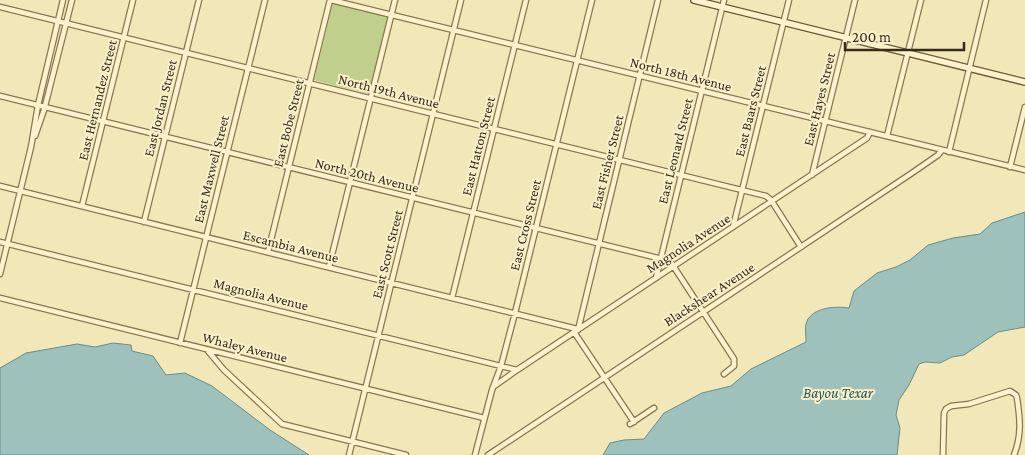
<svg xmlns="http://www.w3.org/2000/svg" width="1025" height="455" font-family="'Crimson Pro',serif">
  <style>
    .green { fill: #c0d08c }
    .water { fill: #9ec1bb; stroke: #658f8a }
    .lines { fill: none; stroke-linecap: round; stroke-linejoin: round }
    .street-casing { stroke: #897652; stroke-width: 7 }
    .secondary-casing { stroke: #6b5636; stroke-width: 8 }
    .street { stroke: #fcf3cc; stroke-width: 4.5 }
    .secondary { stroke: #fcf3cc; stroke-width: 5.5 }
    .labels { text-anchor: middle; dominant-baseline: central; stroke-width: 4; stroke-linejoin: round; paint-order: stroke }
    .street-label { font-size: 14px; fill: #372b19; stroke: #f9f0c9 }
    .water-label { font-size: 15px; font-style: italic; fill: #265558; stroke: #f9f0c9 }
  </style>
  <rect width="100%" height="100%" fill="#f2e7b9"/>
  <path class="green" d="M333,2L389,16L369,94L314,80Z"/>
  <path class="water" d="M1025,212V327L998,332L964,355L952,357L940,363L925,362L919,364L909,385L899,400L896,415L900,428L897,455H603L610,443L624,440L644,439L664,413L702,393L731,386L751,369L806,342C806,335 804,325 808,319C816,307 837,306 849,308L854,291L877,273L896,267L910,260L928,245L953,238L980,234L992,223Z
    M113,343L131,345L132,351L153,356L166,375L185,373L212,386L270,430L309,455H0V368L26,353L77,344L95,347Z"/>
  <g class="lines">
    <g class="street-casing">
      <path id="street" d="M331,0L1025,170
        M0,7L766,196L771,200L801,247
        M0,96L666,260L672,264L734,359V366L724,374
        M35,136L44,110L72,0
        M887,136L921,0
        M949,152L986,0
        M1010,167L1025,107
        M812,175L855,0
        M0,186L577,329
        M82,206L133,0
        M144,222L199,0
        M733,227L789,0
        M0,242L517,370L867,138L870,132
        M268,252L330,0
        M329,267L395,0
        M0,274L31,147L38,105L63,0
        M656,278L724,0
        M0,298L484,418
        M452,298L526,0
        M578,330L658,0
        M574,332L634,422
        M180,343L265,0
        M208,351L224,370L282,424L406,455
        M493,387L517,370
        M630,424L654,408
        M349,455L461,0
        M475,455L492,390L501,366L515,313L592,0
        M488,455L912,173L938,155L942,150
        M943,455L944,413L946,409L951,406L969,404L1010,391L1016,395L1017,398C1020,418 1022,435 1014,455"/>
    </g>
    <g class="secondary-casing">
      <path id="secondary" d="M694,0L1025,82"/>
    </g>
    <use href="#street" class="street"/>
    <use href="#secondary" class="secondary"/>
  </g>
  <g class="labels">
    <g class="street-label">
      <text transform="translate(681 74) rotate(14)">North 18th Avenue</text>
      <text transform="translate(389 91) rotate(14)">North 19th Avenue</text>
      <text transform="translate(819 99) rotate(-76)">East Hayes Street</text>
      <text transform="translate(97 100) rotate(-76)">East Hernandez Street</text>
      <text transform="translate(160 108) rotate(-76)">East Jordan Street</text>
      <text transform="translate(750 111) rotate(-76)">East Baars Street</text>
      <text transform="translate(288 123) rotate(-76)">East Bobe Street</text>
      <text transform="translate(478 146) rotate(-76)">East Hatton Street</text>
      <text transform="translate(675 151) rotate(-76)">East Leonard Street</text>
      <text transform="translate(607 162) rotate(-76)">East Fisher Street</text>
      <text transform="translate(211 169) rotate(-76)">East Maxwell Street</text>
      <text transform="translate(367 175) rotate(14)">North 20th Avenue</text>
      <text transform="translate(525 225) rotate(-76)">East Cross Street</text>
      <text transform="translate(688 243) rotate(-33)">Magnolia Avenue</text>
      <text transform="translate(291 246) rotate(14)">Escambia Avenue</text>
      <text transform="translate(387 254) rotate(-76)">East Scott Street</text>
      <text transform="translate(261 294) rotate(14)">Magnolia Avenue</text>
      <text transform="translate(709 294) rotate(-33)">Blackshear Avenue</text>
      <text transform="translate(245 347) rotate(14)">Whaley Avenue</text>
    </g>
    <g class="water-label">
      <text x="838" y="393">Bayou Texar</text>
    </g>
  </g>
  <path d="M845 42v8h119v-8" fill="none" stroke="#372b19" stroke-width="2.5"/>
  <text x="852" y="42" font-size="15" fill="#372b19" stroke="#f9f0c9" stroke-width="4" paint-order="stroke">200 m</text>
</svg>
